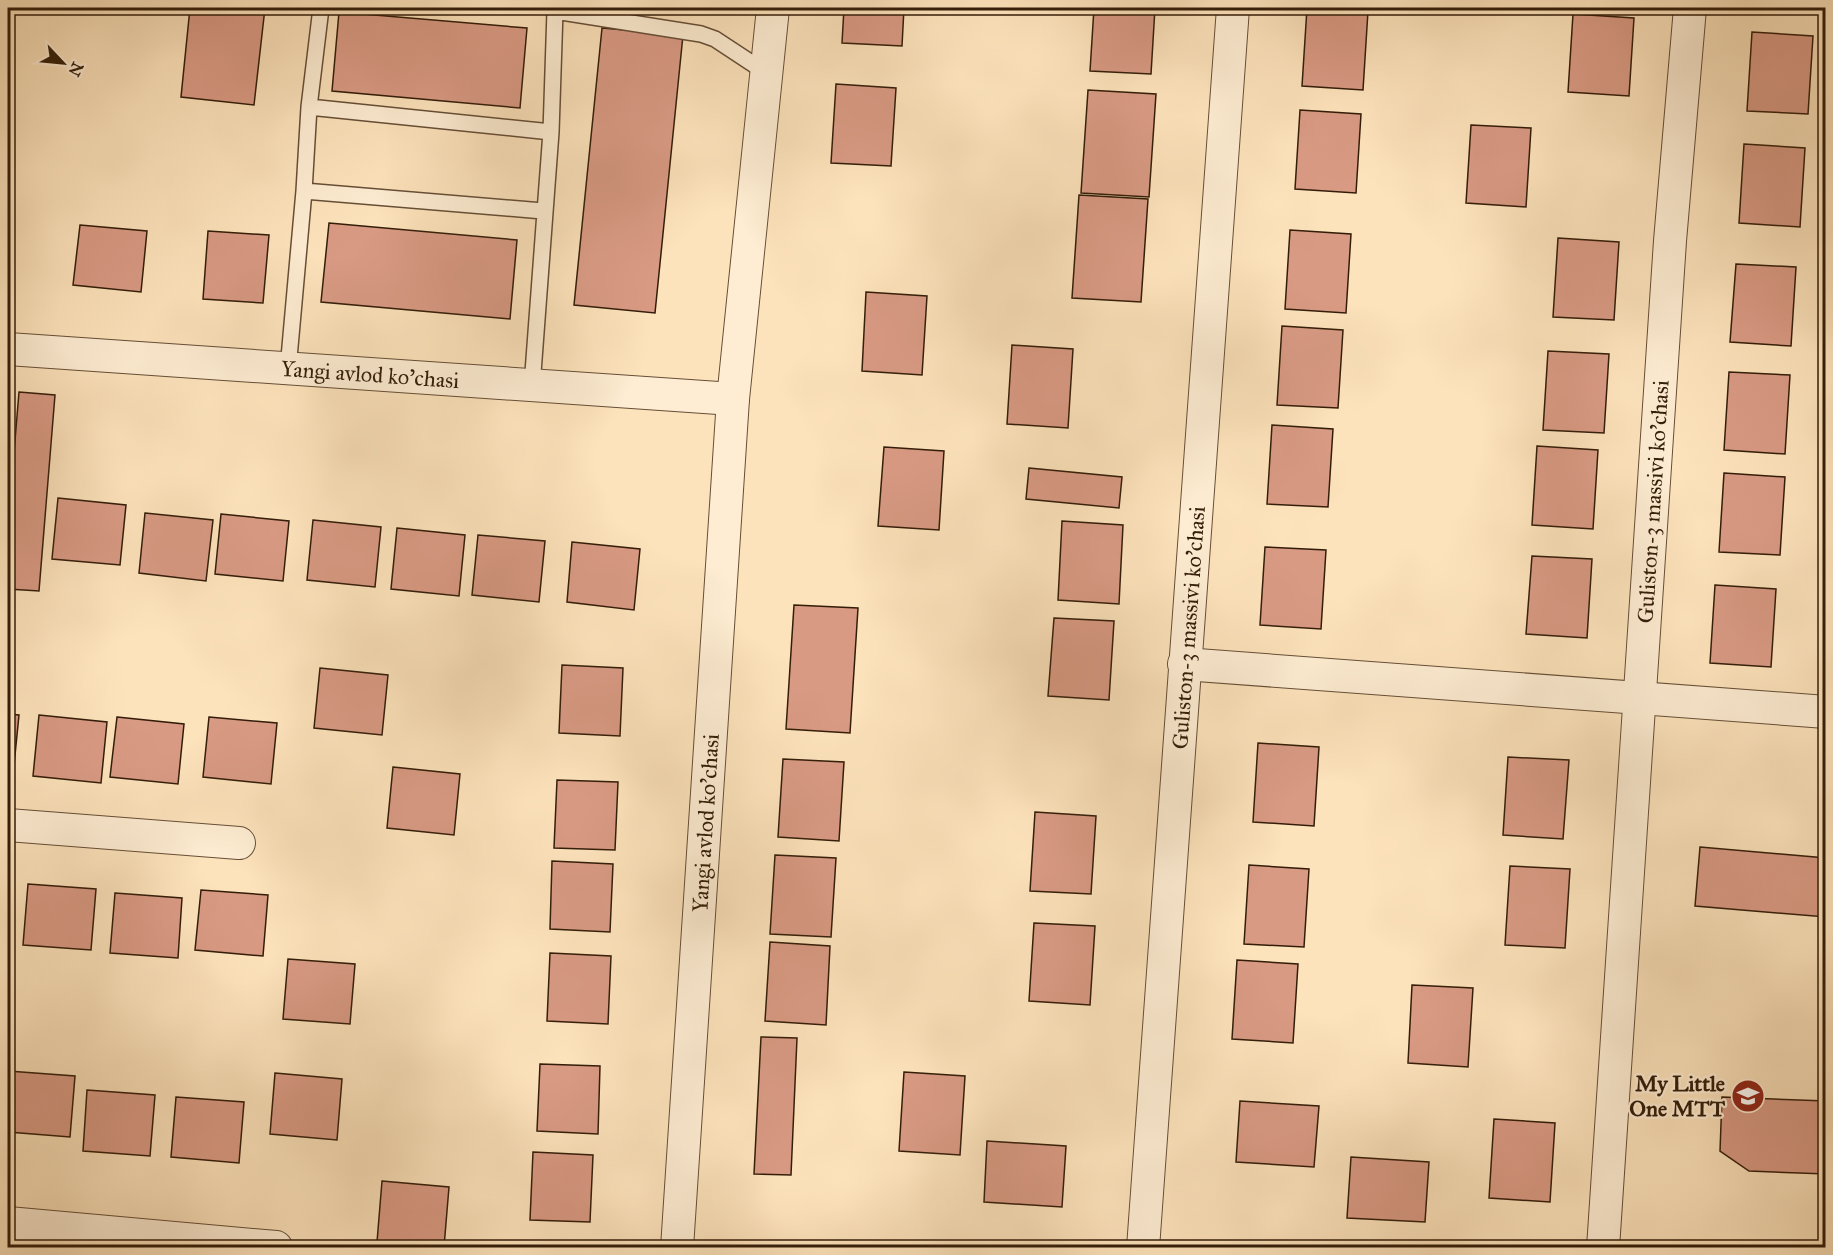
<svg xmlns="http://www.w3.org/2000/svg" width="1833" height="1255" font-family="'IM FELL Great Primer',serif">
  <style>
    .building { fill: #d99a84; stroke: #331d09; stroke-width: 1.5 }
    .lines { fill: none; stroke-linecap: round; stroke-linejoin: round }
    .lane-casing { stroke: #664e36; stroke-width: 18 }
    .street-casing { stroke: #664e36; stroke-width: 34 }
    .lane { stroke: #feedd3; stroke-width: 15 }
    .street { stroke: #feedd3; stroke-width: 32 }
    .labels { text-anchor: middle; dominant-baseline: central; stroke-width: 4.5; stroke-linejoin: round; paint-order: stroke }
    .street-label { font-size: 22px; fill: #331d09; stroke: #feedd3 }
    .poi-label { font-size: 22px; font-weight: bold; fill: #331d09; stroke: #feedd3; text-anchor: end }
  </style>
  <rect width="100%" height="100%" fill="#fde3bc"/>
  <filter id="stains"><feTurbulence type="fractalNoise" baseFrequency=".00333" numOctaves="4"/><feColorMatrix values="0 0 0 0 .2 0 0 0 0 .09 0 0 0 0 .02 0 0 0 .5 -.17"/></filter>
  <radialGradient id="worn" r=".72"><stop offset=".6" stop-color="#630" stop-opacity="0"/><stop offset="1" stop-color="#630" stop-opacity=".3"/></radialGradient>
  <path class="building" d="M190,8H265L254,105L181,97Z
    M844,8H904L902,46L842,43Z
    M1094,8H1155L1151,74L1090,71Z
    M1307,8L1368,11L1363,90L1302,86Z
    M339,12L527,28L520,108L332,91Z
    M1573,14L1634,18L1629,96L1568,92Z
    M602,28L683,35L655,313L574,305Z
    M1752,32L1813,36L1808,114L1747,111Z
    M836,84L896,88L891,166L831,163Z
    M1088,90L1156,94L1149,197L1081,193Z
    M1300,110L1361,114L1356,193L1295,189Z
    M1471,125L1531,128L1526,207L1466,203Z
    M1744,144L1805,148L1800,227L1739,223Z
    M1079,195L1148,199L1141,302L1072,298Z
    M329,223L517,240L510,319L321,302Z
    M80,225L147,231L141,292L73,285Z
    M1290,230L1351,234L1346,313L1285,309Z
    M208,231L269,235L263,303L203,299Z
    M1558,238L1619,242L1614,320L1553,317Z
    M1736,264L1796,267L1791,346L1730,342Z
    M866,292L927,296L922,375L862,371Z
    M1282,326L1343,330L1338,408L1277,405Z
    M1012,345L1073,349L1068,428L1007,424Z
    M1548,351L1609,354L1604,433L1543,430Z
    M1729,372L1790,375L1785,454L1724,450Z
    M19,392L55,395L39,591L8,589V525Z
    M1272,425L1333,429L1328,507L1267,504Z
    M1537,446L1598,450L1593,529L1532,525Z
    M884,447L944,451L939,530L878,526Z
    M1029,468L1122,477L1119,508L1026,499Z
    M1724,473L1785,477L1780,555L1719,552Z
    M58,498L126,505L120,565L52,559Z
    M145,513L213,520L206,581L139,573Z
    M221,514L289,521L283,581L215,574Z
    M313,520L381,527L375,587L307,580Z
    M1062,521L1123,525L1119,604L1058,600Z
    M397,528L465,535L459,596L391,589Z
    M478,535L545,541L539,602L472,595Z
    M572,542L640,549L634,610L567,602Z
    M1265,547L1326,550L1321,629L1260,625Z
    M1532,556L1592,559L1587,638L1526,634Z
    M1715,585L1776,589L1771,667L1710,663Z
    M794,605L858,608L850,733L786,729Z
    M1054,618L1114,621L1109,700L1048,696Z
    M562,665L623,668L620,736L559,733Z
    M320,668L388,675L382,735L314,728Z
    M8,714L19,715L13,775L8,774Z
    M39,715L107,722L101,783L33,776Z
    M117,717L184,724L178,784L110,777Z
    M209,717L277,723L271,784L203,777Z
    M1258,743L1319,747L1314,826L1253,822Z
    M1508,757L1569,760L1563,839L1503,835Z
    M783,759L844,762L839,841L778,837Z
    M393,767L460,774L454,835L387,828Z
    M557,780L618,782L615,850L554,848Z
    M1035,812L1096,816L1091,894L1030,891Z
    M1700,847L1826,858V917L1695,906Z
    M775,855L836,858L831,937L770,934Z
    M552,861L613,864L610,932L550,929Z
    M1249,865L1309,869L1304,947L1244,944Z
    M1510,866L1570,869L1565,948L1505,945Z
    M28,884L96,889L91,950L23,945Z
    M201,890L268,895L263,956L195,950Z
    M115,893L182,898L178,958L110,953Z
    M1034,923L1095,926L1090,1005L1029,1001Z
    M770,942L830,946L826,1025L765,1021Z
    M550,953L611,956L608,1024L547,1021Z
    M288,959L355,964L350,1024L283,1019Z
    M1237,960L1298,964L1293,1043L1232,1039Z
    M1412,985L1473,988L1468,1067L1408,1063Z
    M761,1037L797,1038L791,1175L754,1174Z
    M540,1064L600,1066L598,1134L537,1131Z
    M8,1071L75,1076L70,1137L8,1132Z
    M904,1072L965,1076L960,1155L899,1151Z
    M275,1073L342,1079L337,1140L270,1134Z
    M87,1090L155,1095L150,1156L83,1151Z
    M176,1097L244,1102L239,1163L171,1157Z
    M1722,1097L1826,1101V1174L1749,1171L1720,1151Z
    M1240,1101L1319,1106L1314,1167L1236,1162Z
    M1494,1119L1555,1123L1550,1202L1489,1198Z
    M987,1141L1066,1146L1062,1207L984,1202Z
    M533,1152L593,1155L590,1222L530,1220Z
    M1351,1157L1429,1162L1425,1222L1347,1218Z
    M382,1181L449,1187L444,1247L377,1242Z"/>
  <g class="lines">
    <g class="lane-casing">
      <path id="lane" d="M555,8V11L701,34L715,39L765,72
        M309,107L321,8
        M304,191L309,107L551,132
        M288,369L304,191L543,211
        M532,386L551,132L555,11"/>
    </g>
    <g class="street-casing">
      <g id="street">
        <path id="s1" d="M8,349L733,399"/>
        <path d="M1184,664L1826,712"/>
        <path d="M8,825L239,843"/>
        <path d="M8,1223L276,1247"/>
        <path id="s2" d="M677,1248L733,399L773,8"/>
        <path id="s3" d="M1143,1248L1233,8"/>
        <path id="s4" d="M1603,1248L1670,241L1690,8"/>
      </g>
    </g>
    <use href="#lane" class="lane"/>
    <use href="#street" class="street"/>
  </g>
  <defs>
    <g id="school-disc" transform="scale(1.725)"><circle r="9.5" fill="#8f2418" stroke="#feedd3"/><path d="M0-5L7-2L0 1L-7-2ZM-4 1L0 2.5L4 1V4Q0 6-4 4Z" fill="#fff"/></g>
  </defs>
  <g fill-rule="evenodd">
    <use href="#school-disc" x="1748" y="1096"/>
  </g>
  <g class="labels">
    <g class="street-label">
      <text stroke="none"><textPath href="#s1" startOffset="363">Yangi avlod ko'chasi</textPath></text>
      <text stroke="none"><textPath href="#s4" startOffset="748">Guliston-3 massivi ko'chasi</textPath></text>
      <text stroke="none"><textPath href="#s3" startOffset="622">Guliston-3 massivi ko'chasi</textPath></text>
      <text stroke="none"><textPath href="#s2" startOffset="426">Yangi avlod ko'chasi</textPath></text>
    </g>
    <g class="poi-label">
      <text x="1725" y="1083">My Little<tspan x="1725" dy="25">One MTT</tspan></text>
    </g>
  </g>
  <rect width="1833" height="1255" fill="none" stroke="#fde3bc" stroke-width="30"/>
  <rect x="9" y="9" width="1815" height="1237" fill="none" stroke="#331d09" stroke-width="3"/>
  <rect x="15" y="15" width="1803" height="1225" fill="none" stroke="#331d09" stroke-width="1.5"/>
  <g transform="translate(63 63) rotate(116)" stroke="#feedd3" stroke-width="4.5" paint-order="stroke">
  <path d="M0-4.5L10 22L0 15L-10 22Z" fill="#331d09"/>
  <text y="-9" font-size="16" font-weight="bold" text-anchor="middle" fill="#331d09">N</text>
  </g>
  <rect width="100%" height="100%" filter="url(#stains)"/>
  <rect width="100%" height="100%" fill="url(#worn)"/>
</svg>
